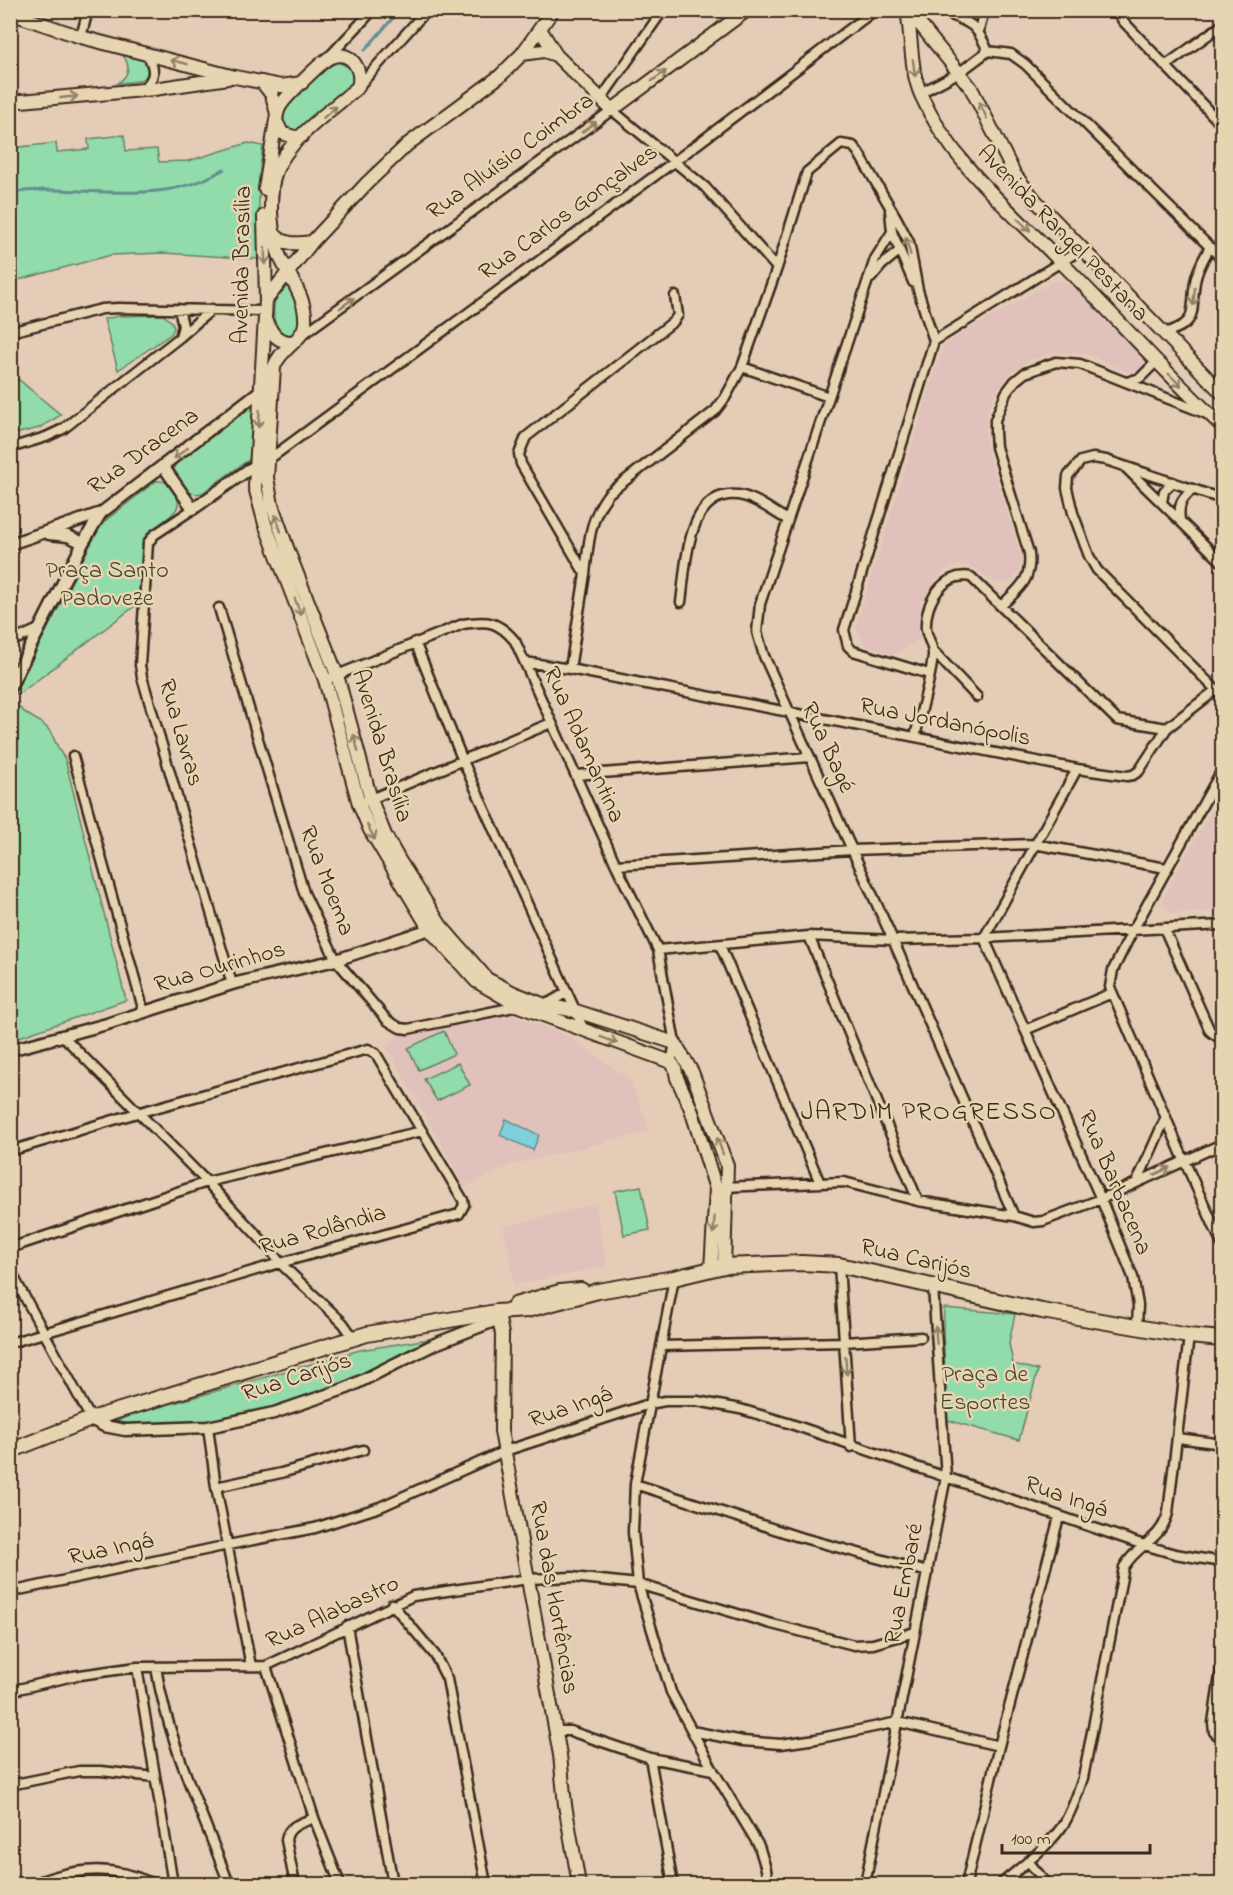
<svg xmlns="http://www.w3.org/2000/svg" width="1233" height="1895" font-family="'Indie Flower',sans-serif">
  <style>
    .built { fill: #e0c1bc }
    .green { fill: #92dbab; stroke: #668264; stroke-width: 1.5 }
    .water { fill: #80d0db; stroke: #648e8f; stroke-width: 1.5 }
    .lines { fill: none; stroke-linecap: round; stroke-linejoin: round }
    .stream { stroke: #648e8f; stroke-width: 3 }
    .minor-casing { stroke: #3b2a1e; stroke-width: 13 }
    .tertiary-casing { stroke: #3b2a1e; stroke-width: 15 }
    .secondary-casing { stroke: #3b2a1e; stroke-width: 16 }
    .primary-casing { stroke: #3b2a1e; stroke-width: 18 }
    .minor { stroke: #e7d5b2; stroke-width: 8 }
    .tertiary { stroke: #e7d5b2; stroke-width: 10 }
    .secondary { stroke: #e7d5b2; stroke-width: 12 }
    .primary { stroke: #e7d5b2; stroke-width: 14 }
    .oneway { stroke: #918068 }
    .labels { text-anchor: middle; dominant-baseline: central; stroke-width: 5; stroke-linejoin: round; paint-order: stroke }
    .street-label { font-size: 24px; fill: #3b2a1e; stroke: #e7d5b2 }
    .park-label { font-size: 24px; fill: #484533; stroke: #e7d5b2 }
    .neighbourhood-label { font-size: 26px; letter-spacing: 1.5px; fill: #3b2a1e; stroke: #e7d5b2 }
  </style>
  <rect width="100%" height="100%" fill="#e4ccb7"/>
  <filter id="ink" filterUnits="userSpaceOnUse"><feTurbulence type="fractalNoise" baseFrequency=".0167" numOctaves="2"/><feDisplacementMap in="SourceGraphic" scale="12" xChannelSelector="R" yChannelSelector="G"/><feConvolveMatrix kernelMatrix="1 2 1 2 8 2 1 2 1" color-interpolation-filters="sRGB"/></filter>
  <g filter="url(#ink)">
    <path class="built" d="M1058,280L1072,285L1142,356L1144,366L1138,372L1131,373L1085,353L1056,352L1030,360L1011,373L994,395L988,410L985,431L987,450L1022,560L1018,573L1010,582L1003,584L994,581L971,566L960,565L947,569L936,579L922,600L917,624L920,639L894,655L865,645L856,627L942,349L955,337L1050,283Z
      M1222,792V911L1171,913L1163,904V897Z
      M508,1013L570,1037L630,1080L650,1131L510,1165L465,1187L386,1045L398,1035Z
      M595,1204L607,1266L514,1285L508,1246L503,1227Z"/>
    <path class="green" d="M121,53L141,58L147,62C153,83 133,82 118,83C130,75 131,64 121,53Z
      M338,62L351,68C354,76 356,80 350,87L298,133L283,127C283,122 283,117 285,112C290,99 325,66 338,62Z
      M124,135L126,151L157,149L159,162L188,161L248,143L263,146L259,178V259L163,253L111,255L11,282V148L56,143L57,152L89,149L88,139Z
      M286,286L292,289L302,320L296,334C271,343 271,308 277,293Z
      M163,315L172,322L174,328L171,334L118,370L104,319L119,316Z
      M11,338L17,378L61,415L39,428L11,435Z
      M254,405L255,406L251,458L202,493C187,497 179,483 173,471L176,463Z
      M156,481C164,480 168,483 173,489C192,515 155,520 144,539L140,602L19,694L15,693L101,524Z
      M13,697C22,719 41,716 51,733C56,742 58,750 65,759L126,1000L11,1040L10,702Z
      M444,1031L454,1054L419,1070L408,1048Z
      M458,1063L470,1085L437,1101L424,1079Z
      M641,1186L650,1230L624,1235L615,1191Z
      M944,1308L1015,1314L1009,1343L1013,1364L1038,1370L1019,1440L947,1420L943,1331Z
      M429,1339L341,1385L271,1407L201,1422L158,1424L114,1423L125,1417L360,1350Z"/>
    <path class="water" d="M506,1119L539,1135L533,1150L500,1135Z"/>
    <g class="lines">
      <path class="stream" d="M365,50L400,10
        M10,192C23,191 35,190 48,190C107,190 171,203 224,169"/>
      <g class="minor-casing">
        <path id="minor" d="M940,10C970,25 973,18 988,51
          M1116,10L1123,21L1222,125
          M979,31L984,10
          M81,37L88,10
          M329,57L373,10
          M1165,66L1222,25
          M358,87L427,10
          M141,89C157,80 155,68 147,54
          M920,93L960,72L988,51L1011,54L1025,64L1222,259
          M601,99L663,10
          M890,210L892,232L913,282
          M892,232L875,259L760,604L757,632L764,656L893,940L1014,1216
          M871,278L882,265L899,251
          M179,309L183,326L180,337
          M10,332L102,309L118,308L265,311
          M1164,333C1200,323 1190,312 1195,282C1197,269 1204,258 1210,247
          M302,335L612,110L705,187L777,268
          M742,367L829,397
          M1127,382L1140,378L1156,362
          M10,448L46,437L63,429L180,337L212,309
          M268,460L675,161L875,10
          M1126,468L1222,562
          M1222,499L1106,460L1093,458L1081,461L1068,476L1067,488L1073,513L1089,556L1097,570L1222,696
          M1162,502L1164,491L1173,482
          M193,509L154,535L148,543L140,665L142,677L232,984
          M1180,520C1178,505 1181,499 1193,489
          M585,574C589,542 589,519 609,493L715,411L725,398L742,367L777,268L807,172L841,144L853,146L858,152L897,219L909,242L918,290L934,341
          M681,602C686,568 686,489 738,495C755,497 773,512 788,520
          M1001,606C1019,588 1032,581 1029,553L996,447L995,433V420L1006,393L1015,381L1025,373L1056,362L1080,364L1207,414
          M219,608L304,893L336,960L387,1020L400,1028L408,1029L519,1006
          M10,642L39,629
          M415,642L463,761L584,1030
          M934,652L977,697
          M525,662L570,669L1077,769L1127,776L1133,775L1139,771L1167,728L1216,690
          M570,669L585,574L521,464L519,454L526,437L674,321L678,315L675,296
          M929,674L853,651L848,646L844,630L934,341L1082,249
          M325,680L463,624C488,620 498,621 515,641L616,865L658,950L675,1043L671,1062
          M915,737C921,710 930,683 933,656C934,647 927,638 926,629C924,604 943,571 971,577L1117,720L1167,728
          M73,756L144,1012
          M1077,769L984,938L1101,1199L1133,1277L1138,1305L1137,1328
          M1222,770L1133,930L1113,970L1110,987L1184,1160L1222,1244
          M576,775L810,757
          M359,804L551,723
          M616,865L852,850L1034,844L1166,868
          M1164,928L1210,1031L1218,1037H1222
          M809,936L918,1201
          M720,945L820,1183
          M658,950L809,936L893,940L984,938L1222,925
          M545,1005L566,993
          M1025,1030L1112,993
          M62,1035L207,1182L270,1249L280,1263L343,1323L353,1337
          M10,1151L137,1113L368,1049L376,1054L463,1200L464,1205L459,1214L280,1263L10,1343
          M1137,1182L1166,1117
          M723,1187L844,1182L918,1201L1014,1216L1034,1222L1043,1221L1101,1199L1222,1144
          M10,1248L207,1182L422,1131
          M839,1265L851,1447
          M10,1270L91,1419
          M674,1278L635,1484L633,1532L638,1584L671,1692L713,1770L759,1846L766,1869L768,1884
          M661,1346L844,1342L921,1337
          M208,1427L216,1487L251,1666
          M1178,1438L1222,1444
          M635,1484L796,1536L928,1572
          M216,1487L281,1473L363,1450
          M10,1592L228,1545L315,1528L380,1507L505,1451L649,1404L665,1401H697L740,1409L788,1423L1144,1545L1175,1554L1222,1562
          M392,1604L435,1655L447,1679L486,1884
          M347,1626L393,1884
          M1222,1662L1213,1723L1214,1732L1222,1739
          M266,1666L314,1818L340,1884
          M137,1667L173,1884
          M156,1667C167,1740 203,1815 229,1884
          M10,1691L73,1676L137,1667L266,1666L413,1596L528,1579L572,1577L638,1584L768,1623L854,1645L873,1644L915,1632
          M555,1731H570L650,1758L713,1770
          M692,1731L743,1741L781,1744L816,1739L898,1722L999,1746
          M650,1758L673,1884
          M10,1785L79,1771H101L155,1777
          M1028,1861L1047,1884
          M34,1884C60,1873 93,1866 121,1873C133,1875 145,1881 157,1884
          M295,1884L286,1840C288,1825 302,1823 314,1818
          M865,1884L946,1477L933,1287
          M966,1884L999,1746L1059,1517
          M1001,1884C1022,1866 1050,1846 1065,1822C1073,1808 1078,1793 1083,1778L1124,1567C1138,1543 1160,1542 1168,1513L1189,1336"/>
      </g>
      <g class="tertiary-casing">
        <path id="tertiary" d="M163,466L193,509L248,470L262,463
          M49,534L68,536L83,543
          M10,544L101,513L260,391
          M10,687L83,543L101,513
          M10,1050L107,1024L232,984L336,960L436,927
          M91,1419L104,1426L125,1430L208,1427L274,1413L347,1388L435,1344L499,1319L497,1313"/>
      </g>
      <g class="secondary-casing">
        <path id="secondary" d="M907,10C912,39 910,69 921,95C951,163 1009,209 1060,261C1115,316 1166,374 1222,426
          M910,12L971,88L1015,175L1035,200L1222,393
          M10,13L81,37L235,77L281,86L302,83
          M540,29L556,55L612,110L747,10
          M522,54L544,51L556,55
          M262,82L272,95L277,114L265,189
          M10,102L154,89L228,78
          M277,114C278,110 280,105 283,102C289,94 324,59 331,57C351,49 363,70 358,87C333,109 288,139 276,171C271,184 271,199 271,212C272,228 274,246 282,261C292,281 307,300 305,324C303,341 280,348 274,367L267,478L272,505L290,556L337,675L371,800L385,835L399,860L441,926L487,979L514,993L545,1005L576,1011L675,1043L692,1072L727,1165L724,1266
          M276,121L282,133L294,137L302,136
          M264,216L266,300L255,487L265,524L325,680L359,804L370,830L430,930L476,981L519,1006L671,1062L675,1068L677,1078L691,1109L716,1189L711,1269
          M273,232C282,246 298,244 312,242
          M266,300L312,242L367,183L408,144L500,76L522,54L553,10
          M265,320C272,333 276,342 292,342
          M499,1319L502,1334L501,1431L560,1755L565,1805L579,1884"/>
      </g>
      <g class="primary-casing">
        <path id="primary" d="M515,1305L560,1292L581,1290
          M10,1451L91,1419L367,1334L496,1312L527,1310L598,1291L674,1278L724,1266L802,1263L839,1265L1042,1311L1189,1336L1222,1339"/>
      </g>
      <use href="#minor" class="minor"/>
      <use href="#tertiary" class="tertiary"/>
      <use href="#secondary" class="secondary"/>
      <use href="#primary" class="primary"/>
    </g>
    <defs><path id="oneway-shaft" d="M-6 0H5M1.5-3L5.5 0L1.5 3" fill="none" stroke-width="1.6" stroke-linecap="round" stroke-linejoin="round" transform="scale(1.5)"/></defs>
    <g class="oneway">
      <use href="#oneway-shaft" transform="translate(179 62) rotate(-166)"/>
      <use href="#oneway-shaft" transform="translate(914 68) rotate(82)"/>
      <use href="#oneway-shaft" transform="translate(659 76) rotate(-36)"/>
      <use href="#oneway-shaft" transform="translate(69 97) rotate(-6)"/>
      <use href="#oneway-shaft" transform="translate(983 110) rotate(-115)"/>
      <use href="#oneway-shaft" transform="translate(330 112) rotate(-41)"/>
      <use href="#oneway-shaft" transform="translate(589 127) rotate(-36)"/>
      <use href="#oneway-shaft" transform="translate(1024 225) rotate(44)"/>
      <use href="#oneway-shaft" transform="translate(908 246) rotate(-106)"/>
      <use href="#oneway-shaft" transform="translate(265 256) rotate(89)"/>
      <use href="#oneway-shaft" transform="translate(1194 297) rotate(95)"/>
      <use href="#oneway-shaft" transform="translate(347 303) rotate(-36)"/>
      <use href="#oneway-shaft" transform="translate(1175 380) rotate(44)"/>
      <use href="#oneway-shaft" transform="translate(259 419) rotate(94)"/>
      <use href="#oneway-shaft" transform="translate(181 453) rotate(142)"/>
      <use href="#oneway-shaft" transform="translate(278 523) rotate(-109)"/>
      <use href="#oneway-shaft" transform="translate(298 607) rotate(69)"/>
      <use href="#oneway-shaft" transform="translate(356 743) rotate(-105)"/>
      <use href="#oneway-shaft" transform="translate(371 832) rotate(63)"/>
      <use href="#oneway-shaft" transform="translate(609 1040) rotate(20)"/>
      <use href="#oneway-shaft" transform="translate(720 1146) rotate(-110)"/>
      <use href="#oneway-shaft" transform="translate(1162 1171) rotate(-25)"/>
      <use href="#oneway-shaft" transform="translate(714 1225) rotate(94)"/>
      <use href="#oneway-shaft" transform="translate(936 1335) rotate(-94)"/>
      <use href="#oneway-shaft" transform="translate(846 1366) rotate(86)"/>
    </g>
  </g>
  <g class="labels">
    <g class="street-label">
      <text transform="translate(511 157) rotate(-36)">Rua Aluísio Coimbra</text>
      <text transform="translate(569 213) rotate(-36)">Rua Carlos Gonçalves</text>
      <text transform="translate(1062 234) rotate(46)">Avenida Rangel Pestana</text>
      <text transform="translate(243 265) rotate(-89)">Avenida Brasília</text>
      <text transform="translate(144 452) rotate(-36)">Rua Dracena</text>
      <text transform="translate(945 723) rotate(11)">Rua Jordanópolis</text>
      <text transform="translate(180 733) rotate(74)">Rua Lavras</text>
      <text transform="translate(583 745) rotate(66)">Rua Adamantina</text>
      <text transform="translate(381 746) rotate(73)">Avenida Brasília</text>
      <text transform="translate(827 748) rotate(65)">Rua Bagé</text>
      <text transform="translate(326 881) rotate(69)">Rua Moema</text>
      <text transform="translate(220 968) rotate(-16)">Rua Ourinhos</text>
      <text transform="translate(1114 1183) rotate(67)">Rua Barbacena</text>
      <text transform="translate(323 1231) rotate(-16)">Rua Rolândia</text>
      <text transform="translate(916 1260) rotate(13)">Rua Carijós</text>
      <text transform="translate(297 1378) rotate(-18)">Rua Carijós</text>
      <text transform="translate(571 1408) rotate(-19)">Rua Ingá</text>
      <text transform="translate(1066 1498) rotate(19)">Rua Ingá</text>
      <text transform="translate(111 1550) rotate(-12)">Rua Ingá</text>
      <text transform="translate(905 1584) rotate(-79)">Rua Embaré</text>
      <text transform="translate(553 1598) rotate(80)">Rua das Hortências</text>
      <text transform="translate(333 1613) rotate(-25)">Rua Alabastro</text>
    </g>
    <g class="park-label">
      <text x="107" y="571">Praça Santo<tspan x="107" dy="28">Padoveze</tspan></text>
      <text x="985" y="1375">Praça de<tspan x="985" dy="28">Esportes</tspan></text>
    </g>
    <g class="neighbourhood-label">
      <text x="929" y="1113">JARDIM PROGRESSO</text>
    </g>
  </g>
  <rect width="1233" height="1895" fill="none" stroke="#e7d5b2" stroke-width="36"/>
  <rect x="18" y="18" width="1197" height="1859" fill="none" stroke="#3b2a1e" stroke-width="2" filter="url(#ink)"/>
  <path d="M1002 1844v9h148v-9" fill="none" stroke="#3b2a1e" stroke-width="3"/>
  <text x="1011" y="1844" font-size="18" fill="#3b2a1e" stroke="#e7d5b2" stroke-width="4.5" paint-order="stroke">100 m</text>
</svg>
